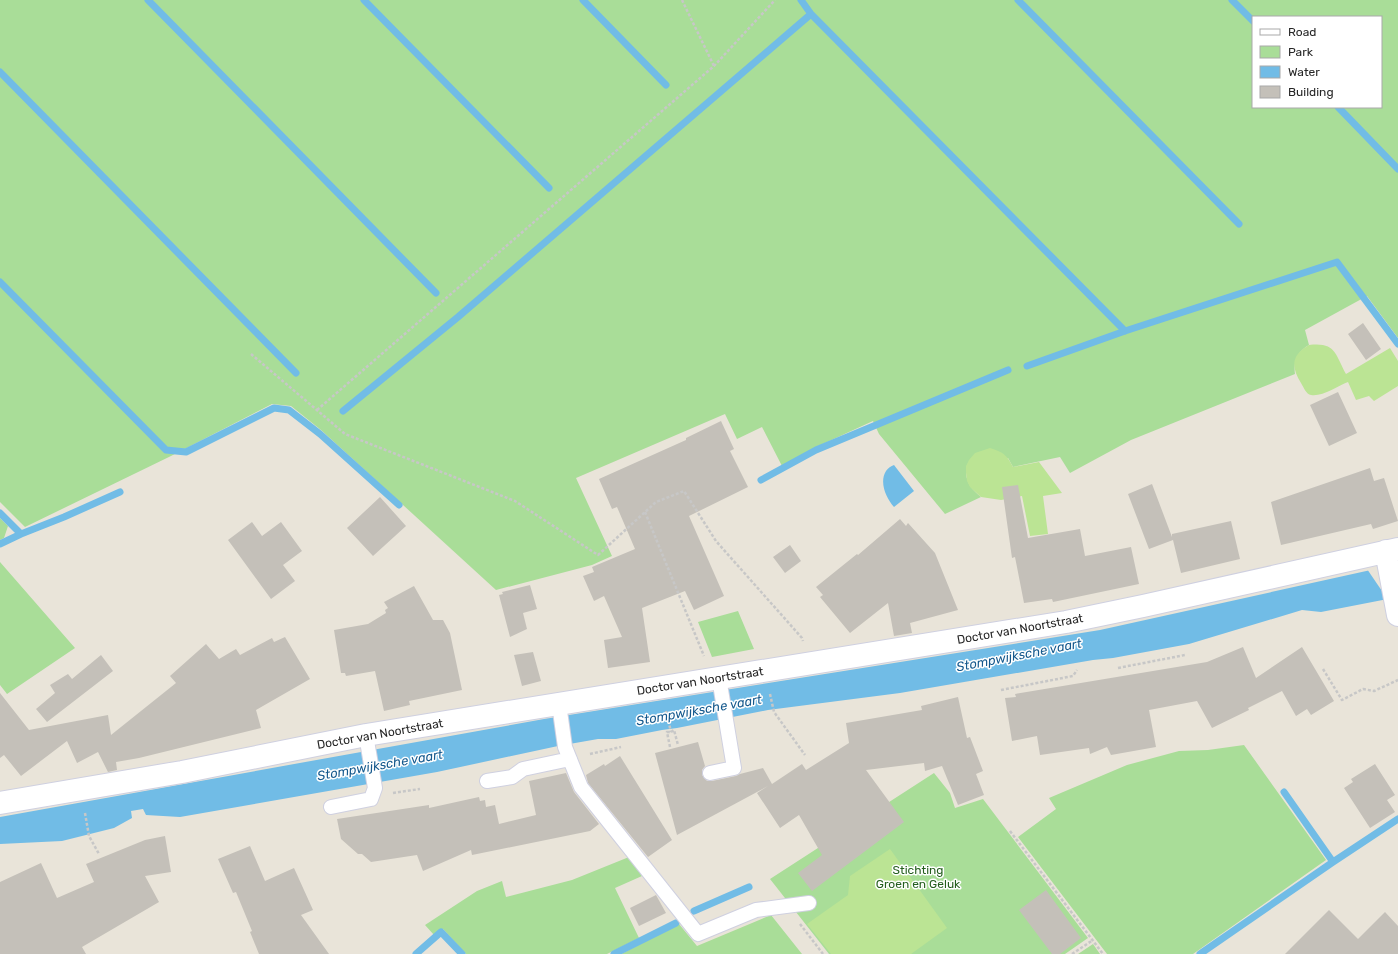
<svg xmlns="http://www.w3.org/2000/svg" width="1398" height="954" font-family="Rubik,sans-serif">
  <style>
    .green { fill: #a9dd98; fill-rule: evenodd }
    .pitch { fill: #bbe494 }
    .water { fill: #71bce6 }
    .pier { fill: #e9e4d9 }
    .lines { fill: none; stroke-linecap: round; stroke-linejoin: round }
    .stream { stroke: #71bce6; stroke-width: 7 }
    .building { fill: #c4c0b9 }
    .service-casing { stroke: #cfd0e0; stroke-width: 16 }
    .minor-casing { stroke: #cfd0e0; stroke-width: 24 }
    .path { stroke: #c7c7c7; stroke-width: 2.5; stroke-dasharray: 3 2; stroke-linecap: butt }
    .service { stroke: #fff; stroke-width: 14 }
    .minor { stroke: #fff; stroke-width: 22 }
    .labels { text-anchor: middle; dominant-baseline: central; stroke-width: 3; stroke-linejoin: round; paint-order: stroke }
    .street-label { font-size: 12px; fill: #272727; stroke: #fff }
    .park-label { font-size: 12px; fill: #245e1d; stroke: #fff }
    .water-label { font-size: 13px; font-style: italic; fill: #15598d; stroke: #fff }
  </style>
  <rect width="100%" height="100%" fill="#e9e4d9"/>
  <path class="green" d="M0,0H1398V338L1367,296L1305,330L1309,345C1298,351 1293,361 1295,374L1131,440L1070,473L1060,457L1013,467L1008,458L966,473C967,485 973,490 981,497L945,514L879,434L873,421L814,448L782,466L762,427L737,439L725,414L576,478L612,556L592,565L496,590L321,430L291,406L272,404L171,456L25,527L0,502ZM1253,17H1381V107H1253Z
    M0,518L8,526L4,538L0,540Z
    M0,562L75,648L7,694L0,685Z
    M738,611L754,649L712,657L698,622Z
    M1244,745L1326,860L1193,954H1107L1018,837L1056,809L1049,798L1127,765L1179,751L1208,750Z
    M934,773L950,793L955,808L983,799L1088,938L1065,954H829L770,879Z
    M629,857L642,876L615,888L639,938L607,954H466L443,929L434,935L425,925L477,891L502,881L506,897L572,880Z
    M771,915L802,954H621L679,924L697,946Z
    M1093,944L1100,954H1078Z"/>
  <path class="pitch" d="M1309,345C1336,342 1335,354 1346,374L1390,348L1398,361V386L1374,401L1369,396L1356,400L1348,382C1338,386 1322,397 1311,395C1306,394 1304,388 1301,383C1291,367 1291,355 1309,345Z
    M990,448C1003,452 1007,455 1013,467L1039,462L1062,493L1043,496L1048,534L1030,536L1022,496L1001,500L981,497L970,487L967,481L966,473V466L969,460L975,453Z
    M890,849L947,928L911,954H831L807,924L848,895L850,876Z"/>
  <path class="water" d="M894,465L914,491L894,507C886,498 879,482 886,471C888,468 891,466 894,465Z
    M1398,564V597L1321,612L1302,610L1189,644L1113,658L1093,660L900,693L768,710L677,728L662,730L616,739H598L558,746L437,772L180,817L146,815L143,809L131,811L132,818L114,828L62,841L0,844V817L544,719L1100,630Z"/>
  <path class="pier" d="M1398,562L1384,594L1367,569Z"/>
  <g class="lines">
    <path class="stream" d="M148,0L436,293
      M364,0L549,188
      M583,0L666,85
      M801,0L811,14
      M1018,0L1239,224
      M1232,0L1253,21
      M0,72L296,373
      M1338,107L1398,169
      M0,282L166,450L186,452L274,408L289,410L320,434L399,505
      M1027,366L1125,331L1337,262L1398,344
      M343,411L458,317L811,14L1125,331
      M761,480L816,450L1008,370
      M0,513L21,534L64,517L120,492
      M0,544L21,534
      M1284,792L1333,862
      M694,911L749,887
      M416,954L441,932L462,954
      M614,954L676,923
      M1200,954L1333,862L1398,819"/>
  </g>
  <path class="building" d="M1363,323L1381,349L1366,360L1348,334Z
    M1338,392L1357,433L1329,446L1310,405Z
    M721,421L734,449L730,451L748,487L689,516L724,596L694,610L685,591L642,608L650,662L608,668L604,640L622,637L604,596L594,601L583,576L594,572L592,567L635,549L617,507L612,509L599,479L686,440V438Z
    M1370,468L1374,481L1384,478L1398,521L1373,529L1371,524L1281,545L1271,502Z
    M1152,484L1172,537V534L1231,521L1240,559L1181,573L1173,540L1149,549L1128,494Z
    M1018,485L1028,538L1080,529L1085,556L1131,547L1139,584L1053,602L1052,599L1024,603L1015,557L1012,558L1002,487Z
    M380,497L406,526L373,556L347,528Z
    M900,519L906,526L908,523L935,553L958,610L910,623L912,633L894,636L888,603L850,633L820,597L823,595L816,587L857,554L858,555Z
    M252,522L262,536L281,522L302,551L283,565L295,581L271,599L228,540Z
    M790,545L801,561L785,573L773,557Z
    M530,585L537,609L523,613L527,629L510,637L499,595L503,594L502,592Z
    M414,586L433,620H443L450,633L462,690L409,701L410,705L384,711L375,671L346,676L345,673H341L334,630L368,624L386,613L385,610L388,608L384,602Z
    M285,637L310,679L256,710L261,728L139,758L116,762L117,770L108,772L98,752L77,763L67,741L21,776L4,755L0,758V693L29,730L108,715L111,735L176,683L170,676L206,644L219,659L236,649L240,655L272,638L274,642Z
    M1243,647L1256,678L1302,647L1334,701L1311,715L1307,709L1296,716L1282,691L1248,708L1249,710L1212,728L1197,701L1149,710L1156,747L1111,755L1107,747L1090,754L1089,748L1040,755L1037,736L1012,741L1005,698L1016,697L1015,694L1207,662Z
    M533,652L541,681L522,686L514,655Z
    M101,655L113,671L47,722L36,709L55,693L50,685L68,674L72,679Z
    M958,697L967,738L970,737L983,771L976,774L984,795L958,805L942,766L925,771L924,763L866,770L904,822L812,891L798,873L822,855L799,815L780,828L757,793L768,786L677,835L655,753L698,742L705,766L702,770V775L707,781H712L736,776L740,774L763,768L772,784L802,764L806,770L849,743L846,723L922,710L921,706Z
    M620,756L672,840L648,857L588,783L586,775L604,764L605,766Z
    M1375,764L1395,795L1387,800L1395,812L1370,828L1344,788L1353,782L1351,779Z
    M566,773L574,792L599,824L590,831L472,855L471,850L423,871L417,855L371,862L362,854H358L341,839L337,819L429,805V808L479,797L480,801L485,800L486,807L495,805L499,824L536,815L529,781Z
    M165,836L171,872L145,876L159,902L82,947L86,954H0V882L41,863L57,898L94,882L86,864L145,840Z
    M250,846L265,881L294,868L313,910L301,915L329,954H259L250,932L252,931L236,892L233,893L218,859Z
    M1046,890L1081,938L1060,954H1052L1019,910Z
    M656,895L666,913L639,926L630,908Z
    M1329,910L1358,939L1385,912L1398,926V954H1285Z"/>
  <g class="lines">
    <g class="service-casing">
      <path id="service" d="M559,704L565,747L581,787L698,934L756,910L809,903
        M710,773L734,768L719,678
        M487,781L512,777L523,769L570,759
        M331,807L371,799L375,788L366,735"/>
    </g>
    <g class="minor-casing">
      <path id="minor" d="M1386,551L1398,615
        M0,803L182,772L366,735L1066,622L1143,606L1398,549"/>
    </g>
    <path class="path" d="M682,0L714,66
      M251,354L345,434L515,501L598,555L656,502L684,491L716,541L802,638L803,641
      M317,410L714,66L775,0
      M645,512L704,656
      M1118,668L1185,655
      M1323,669L1342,700L1363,689L1374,691L1398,680
      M1001,690L1073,676L1077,670
      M770,694L774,712L805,755
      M666,711L671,732
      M671,732L674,730L678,745
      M670,747L667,732H671
      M590,754L621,747
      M393,793L420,789
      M85,813L89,836L99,854
      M1010,831L1103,954
      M800,924L823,954
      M1072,954L1093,940"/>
    <use href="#service" class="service"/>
    <use href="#minor" class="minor"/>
  </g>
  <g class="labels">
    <g class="street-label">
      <text transform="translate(1020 629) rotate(-10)">Doctor van Noortstraat</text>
      <text transform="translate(700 681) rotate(-9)">Doctor van Noortstraat</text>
      <text transform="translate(380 734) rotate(-10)">Doctor van Noortstraat</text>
    </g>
    <g class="park-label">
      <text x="918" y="870">Stichting<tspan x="918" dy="14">Groen en Geluk</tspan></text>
    </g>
    <g class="water-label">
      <text transform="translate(1019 655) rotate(-11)">Stompwijksche vaart</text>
      <text transform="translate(699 710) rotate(-10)">Stompwijksche vaart</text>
      <text transform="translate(380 765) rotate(-10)">Stompwijksche vaart</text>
    </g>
  </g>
  <rect x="1252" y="16" width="130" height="92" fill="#ffffff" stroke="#a9a9a9"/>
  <rect x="1260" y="29" width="20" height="6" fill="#ffffff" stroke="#a9a9a9"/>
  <text x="1288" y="36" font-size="12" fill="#272727">Road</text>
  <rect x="1260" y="46" width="20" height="12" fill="#a9dd98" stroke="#a9a9a9"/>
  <text x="1288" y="56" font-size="12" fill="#272727">Park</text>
  <rect x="1260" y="66" width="20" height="12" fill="#71bce6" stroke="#a9a9a9"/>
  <text x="1288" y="76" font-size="12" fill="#272727">Water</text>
  <rect x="1260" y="86" width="20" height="12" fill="#c4c0b9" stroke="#a9a9a9"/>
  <text x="1288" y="96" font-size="12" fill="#272727">Building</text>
</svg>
